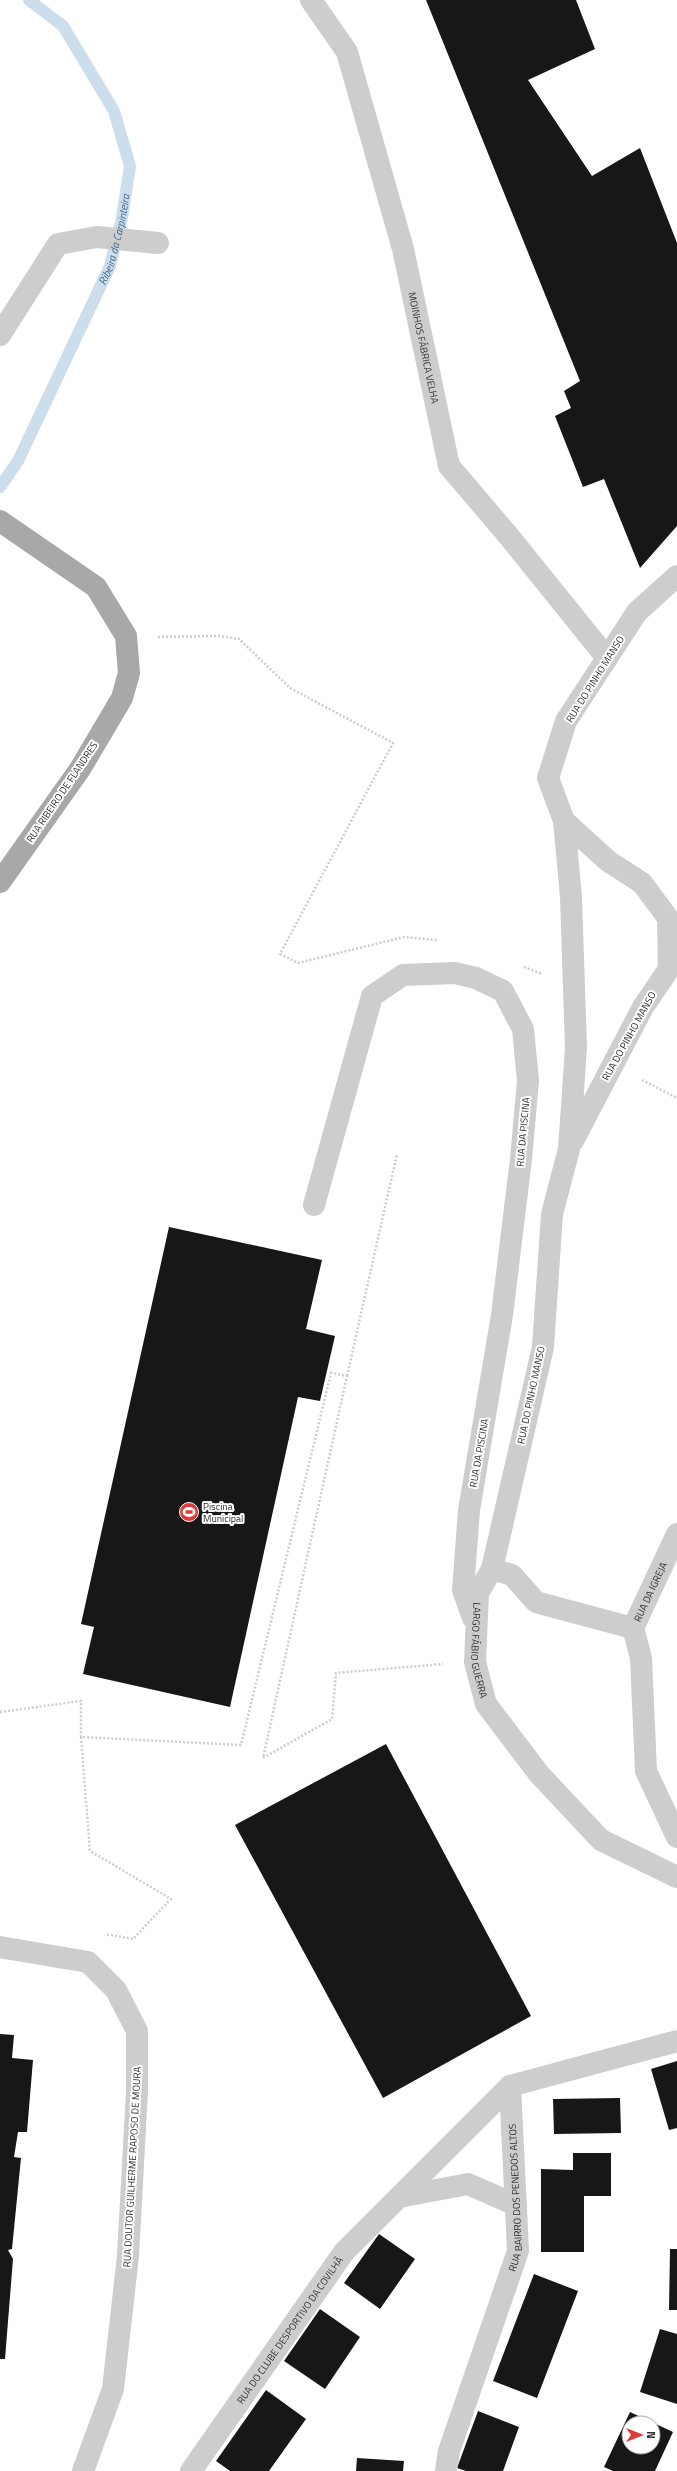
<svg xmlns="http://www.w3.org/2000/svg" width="677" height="2471" font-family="'Titillium Web',sans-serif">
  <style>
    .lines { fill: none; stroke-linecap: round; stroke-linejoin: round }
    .stream { stroke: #ccddeb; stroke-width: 12 }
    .building { fill: #171717; fill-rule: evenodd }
    .path { stroke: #cdcdcd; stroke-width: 2.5; stroke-dasharray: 2 2; stroke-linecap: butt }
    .minor { stroke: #cdcdcd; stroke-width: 22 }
    .major { stroke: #a8a8a8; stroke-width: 22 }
    .labels { text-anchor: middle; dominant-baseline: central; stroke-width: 4; stroke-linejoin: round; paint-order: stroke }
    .street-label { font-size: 10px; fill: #303030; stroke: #fff }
    .poi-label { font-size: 10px; fill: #303030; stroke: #fff; text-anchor: start }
    .water-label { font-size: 11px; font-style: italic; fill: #406c90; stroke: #fff }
  </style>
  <rect width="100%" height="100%" fill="#fff"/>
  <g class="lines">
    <path class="stream" id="s1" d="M0,487L18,461L110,266L122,218L130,166L114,111L63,26L29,0"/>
  </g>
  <path class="building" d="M426,0H576L595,49L528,80L592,176L640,148L677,243V526L640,568L604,479L583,487L555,416L571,408L564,391L580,381Z
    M169,1227L322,1260L306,1329L335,1336L320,1401L298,1397L230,1707L83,1674L94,1627L81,1624Z
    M386,1744L531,2016L383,2098L235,1825Z
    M0,2034L14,2035L12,2058L33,2060L27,2132H18L14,2157L21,2158L12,2249L8,2250L13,2259L5,2359H0Z
    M677,2061V2128L669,2130L651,2069Z
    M620,2098L621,2133L554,2134L553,2099Z
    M573,2153H611V2196H584V2252H541V2169L573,2170Z
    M379,2234L415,2259L380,2309L344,2283Z
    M670,2249H677V2310H669Z
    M534,2274L578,2291L537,2398L493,2381Z
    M320,2309L360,2337L325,2389L284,2361Z
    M660,2329L677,2334V2404L640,2392Z
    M266,2390L306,2419L269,2471H230L216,2461Z
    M478,2411L519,2427L503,2471H466L457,2468Z
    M630,2412L673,2432L655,2471H613L604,2467ZM629,2423H653V2447H629Z
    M357,2458L404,2461L403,2471H356Z"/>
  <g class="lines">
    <path class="path" d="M158,637L219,636L239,639L290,688L393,743L280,954L298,963L404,937L437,940
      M524,967L542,974
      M642,1080L677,1098
      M347,1376L397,1154
      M0,1712L81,1701V1737L241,1745L331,1373L347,1376L263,1758
      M81,1737L90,1851L171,1899L133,1939L105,1934
      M263,1758L332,1719L336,1673L443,1664"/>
    <g class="minor">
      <path id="s2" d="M311,0L347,52L403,249L449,466L507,534L607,658"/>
      <path d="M0,335L58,244L97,237L158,243"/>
      <path id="s3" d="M677,576L637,612L566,721L548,778L564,821L571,897L576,1048L569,1149L552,1214L543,1347L492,1569L478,1593L475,1662L486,1704L539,1774L601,1840L677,1877"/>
      <path d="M564,821L608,861L642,883L668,918L669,969L643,1007L573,1141"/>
      <path d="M314,1205L372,996L403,975L455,973L476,978L503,991L523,1029L528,1081L521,1159L502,1315L469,1510L463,1590L473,1618"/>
      <path d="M492,1569L512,1575L536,1602L633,1628"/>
      <path d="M633,1628L641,1658L646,1771L677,1837"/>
      <path id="s4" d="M633,1628L677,1534"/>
      <path d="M0,1947L88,1962L116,1990L137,2031V2091L128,2256L113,2389L83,2471"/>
      <path d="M399,2197L468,2184L516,2205"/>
      <path id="s5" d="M191,2471L344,2252L510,2086"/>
      <path id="s6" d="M446,2471L449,2451L518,2251L510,2086L677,2041"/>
    </g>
    <path class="major" d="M0,521L96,587L126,636L129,673L122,698L80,769L0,882"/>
  </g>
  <defs>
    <g id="stadium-disc" transform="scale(1)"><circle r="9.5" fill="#df3a3b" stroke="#fff"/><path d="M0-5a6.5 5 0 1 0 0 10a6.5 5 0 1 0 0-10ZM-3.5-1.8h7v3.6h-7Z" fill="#fff"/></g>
  </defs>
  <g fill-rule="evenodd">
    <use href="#stadium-disc" x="189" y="1512"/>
  </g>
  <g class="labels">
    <g class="street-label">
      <text stroke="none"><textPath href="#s2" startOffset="369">MOINHOS FÁBRICA VELHA</textPath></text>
      <text transform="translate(595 679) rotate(-58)">RUA DO PINHO MANSO</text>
      <text transform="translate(62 792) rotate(-56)">RUA RIBEIRO DE FLANDRES</text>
      <text transform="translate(629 1036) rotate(-61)">RUA DO PINHO MANSO</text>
      <text transform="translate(523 1132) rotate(-85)">RUA DA PISCINA</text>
      <text transform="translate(531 1395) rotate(-78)">RUA DO PINHO MANSO</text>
      <text transform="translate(479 1453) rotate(-80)">RUA DA PISCINA</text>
      <text stroke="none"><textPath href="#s4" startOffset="40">RUA DA IGREJA</textPath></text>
      <text stroke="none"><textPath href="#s3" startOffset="1132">LARGO FÁBIO GUERRA</textPath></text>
      <text transform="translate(132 2167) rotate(-87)">RUA DOUTOR GUILHERME RAPOSO DE MOURA</text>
      <text stroke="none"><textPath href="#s6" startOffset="285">RUA BAIRRO DOS PENEDOS ALTOS</textPath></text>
      <text stroke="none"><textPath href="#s5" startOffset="172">RUA DO CLUBE DESPORTIVO DA COVILHÃ</textPath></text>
    </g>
    <g class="poi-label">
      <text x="203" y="1506">Piscina<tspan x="203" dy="12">Municipal</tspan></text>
    </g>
    <g class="water-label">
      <text stroke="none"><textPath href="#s1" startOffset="274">Ribeira da Carpinteira</textPath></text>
    </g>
  </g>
  <g transform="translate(641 2435) rotate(90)"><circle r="19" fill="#ffffff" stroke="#acacac"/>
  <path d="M0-3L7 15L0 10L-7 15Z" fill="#df3a3b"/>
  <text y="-6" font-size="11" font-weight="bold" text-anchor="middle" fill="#303030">N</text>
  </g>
</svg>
